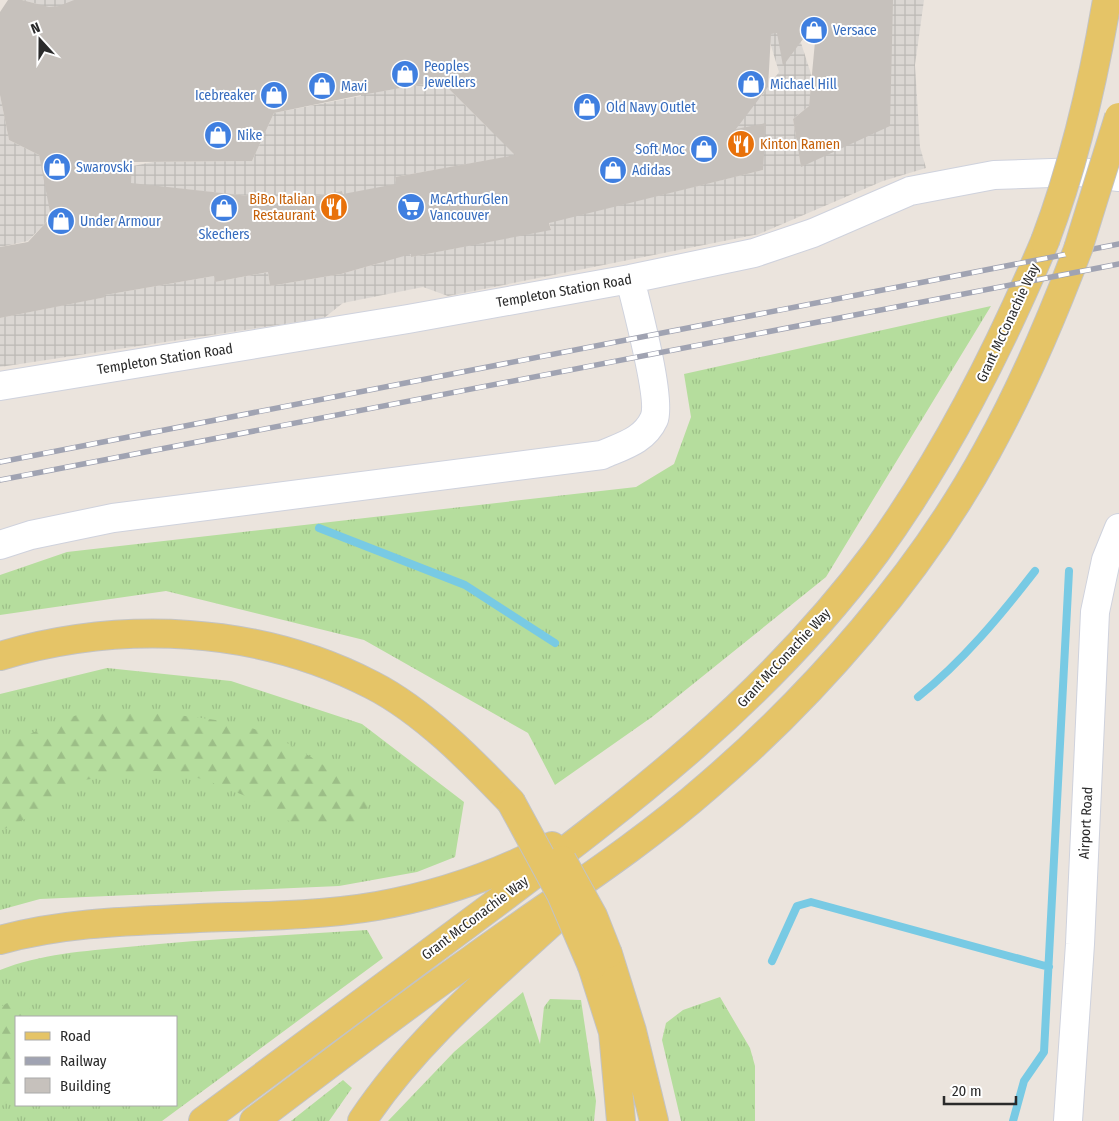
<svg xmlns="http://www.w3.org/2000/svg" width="1119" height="1121" font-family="'Fira Sans Condensed',sans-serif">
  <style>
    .grass { fill: url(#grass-tufts); fill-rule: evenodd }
    .forest { fill: url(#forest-firs) }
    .plaza { fill: url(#plaza-grid); fill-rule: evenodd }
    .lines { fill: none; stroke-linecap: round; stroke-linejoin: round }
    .stream { stroke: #78cae4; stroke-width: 8 }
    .building { fill: #c6c1bc; fill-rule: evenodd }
    .minor-casing { stroke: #cfd2dd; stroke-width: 30 }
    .major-casing { stroke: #c3c3c3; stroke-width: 30 }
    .minor { stroke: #fff; stroke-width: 28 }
    .major { stroke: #e5c467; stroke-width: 28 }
    .rail-casing { stroke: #a0a3b2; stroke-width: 5.5 }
    .rail { stroke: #fff; stroke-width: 4; stroke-dasharray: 11; stroke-linecap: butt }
    .major-bridge-casing { stroke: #c3c3c3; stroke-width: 30; stroke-linecap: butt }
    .major-bridge { stroke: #e5c467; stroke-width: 28 }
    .labels { text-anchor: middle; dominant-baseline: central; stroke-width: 4; stroke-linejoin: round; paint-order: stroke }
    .shop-label { font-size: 14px; fill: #366cbe; stroke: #fff; text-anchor: start }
    .food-label { font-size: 14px; fill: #c56008; stroke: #fff; text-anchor: start }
    .street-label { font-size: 14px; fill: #2a2a2a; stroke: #fff }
  </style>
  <defs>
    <pattern id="grass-tufts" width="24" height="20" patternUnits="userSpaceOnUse" patternTransform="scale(1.25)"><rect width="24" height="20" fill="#b5dd9d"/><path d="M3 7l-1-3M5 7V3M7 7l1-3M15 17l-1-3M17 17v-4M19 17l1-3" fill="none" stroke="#9cbe87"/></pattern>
    <pattern id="forest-firs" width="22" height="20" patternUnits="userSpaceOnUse" patternTransform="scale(1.25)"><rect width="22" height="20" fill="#b5dd9d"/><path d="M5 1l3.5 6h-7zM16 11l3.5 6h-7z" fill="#9cbe87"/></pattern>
    <pattern id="plaza-grid" width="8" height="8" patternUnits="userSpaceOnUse" patternTransform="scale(1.25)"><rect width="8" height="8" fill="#dbd7d3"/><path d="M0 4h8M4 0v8" fill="none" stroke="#bcb9b5"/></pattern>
  </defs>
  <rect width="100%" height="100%" fill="#ebe4dd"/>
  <path class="grass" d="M991,306L826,577L652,717L555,785L528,733L364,640L166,591L0,615V575L67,552L636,487L674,464L691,417L684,374Z
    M107,668L231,681L362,724L464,802L455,857L417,872L339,886L40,899L0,910V694Z
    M367,930L383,958L162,1121H0V970C40,954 85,951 127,947C207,939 287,935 367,930ZM16,1017H176V1105H16Z
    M523,992L540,1044L544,1007L550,999L581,1000L596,1101L594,1121H388L454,1052Z
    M720,997L750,1048L755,1066V1121H681L662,1040L666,1023L683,1010Z
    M343,1080L352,1088L329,1121H291Z"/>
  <path class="forest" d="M123,709C161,714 200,716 237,724C287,735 330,770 371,798L363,822L296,825L243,795L203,779L156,771L75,781L48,808L0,831V748L56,722L89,711Z
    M15,999L34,1012L38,1017H16V1091L0,1108V1007Z"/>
  <path class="plaza" d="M22,0H74L68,6L37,8V4Z
    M376,0L384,91L441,81L488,128L759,99L779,72L757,0L794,21L812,77L809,106L793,119L801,166L893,0H924L915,65L920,147L926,168L883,181L759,234L448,296L423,287L343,303L324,318L0,367V318L105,297V295L214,276L215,282L268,272L270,286L341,274L380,263L342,191L261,206L259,197L172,188L51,217L28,241L0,247V95L9,140L39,155L46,183L153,162L252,161L274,113L361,96L362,63ZM676,141L763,170L549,222L551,229L411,257L395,177L496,159Z"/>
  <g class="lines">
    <path class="stream" d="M319,528L465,585L555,643
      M918,697C963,661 1000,616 1035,571
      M772,961L797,906L811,902L1049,967
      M1013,1121L1024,1081L1044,1052L1069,571"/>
  </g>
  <path class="building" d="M8,0H22L49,7L59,6L74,0H893L890,126L801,167L793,119L809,106L817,20L783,66L777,33L771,34L768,87L736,129L766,123L763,170L549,223L551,230L411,257V254L341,274L270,286L268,272L215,282L214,276L105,295L106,297L0,318V247L28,242L51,217L39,155L9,140L0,95V12ZM441,81L515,155L395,177L396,184L343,194L342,191L261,206L259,197L131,183L132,162L252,161L274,113L361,95Z"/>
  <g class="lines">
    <g class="minor-casing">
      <path id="minor" d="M0,386L408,319L630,279L754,253L813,233L910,191L994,175L1080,172L1119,177
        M0,545L31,535L113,518L602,455C622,446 644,441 654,419C662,401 636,303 630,279
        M1068,1121L1080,944L1095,612L1106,560L1119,528"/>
    </g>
    <g class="major-casing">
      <path id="major" d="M0,656C122,620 258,626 372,685C423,711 472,761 511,802
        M0,940C65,922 132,921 199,918C258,916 319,916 377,906C439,895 497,875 552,846
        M608,954L632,1031L654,1121
        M592,966L613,1032L621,1121
        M203,1121C298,1050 393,980 488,909C632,801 768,698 876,552C946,455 999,350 1045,241
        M254,1121C326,1067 397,1012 471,960C551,902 635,850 709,785C815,694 920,574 987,451C1023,386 1052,318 1078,249
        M362,1121C415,1041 490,979 561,914"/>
    </g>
    <use href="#minor" class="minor"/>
    <use href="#major" class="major"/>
    <g class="rail-casing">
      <path id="rail" d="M0,462L1119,244
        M0,480L1119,264"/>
    </g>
    <use href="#rail" class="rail"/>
    <g class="major-bridge-casing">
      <path id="major-bridge" d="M1045,241C1075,162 1093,83 1107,0
        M1078,249L1119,117
        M511,802L561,894L592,966
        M562,860L593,916L608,954"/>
    </g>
    <use href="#major-bridge" class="major-bridge"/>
  </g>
  <defs>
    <g id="shop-disc" transform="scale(1.4375)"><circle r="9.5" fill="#3f7fe0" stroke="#fff"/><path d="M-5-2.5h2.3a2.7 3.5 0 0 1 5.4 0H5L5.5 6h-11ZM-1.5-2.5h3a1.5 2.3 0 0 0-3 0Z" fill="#fff"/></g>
    <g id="restaurant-disc" transform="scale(1.4375)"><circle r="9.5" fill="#e8710a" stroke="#fff"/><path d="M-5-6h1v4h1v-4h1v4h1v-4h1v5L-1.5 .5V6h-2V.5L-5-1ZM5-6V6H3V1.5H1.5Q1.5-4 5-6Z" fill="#fff"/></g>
    <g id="supermarket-disc" transform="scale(1.4375)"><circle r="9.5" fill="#3f7fe0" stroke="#fff"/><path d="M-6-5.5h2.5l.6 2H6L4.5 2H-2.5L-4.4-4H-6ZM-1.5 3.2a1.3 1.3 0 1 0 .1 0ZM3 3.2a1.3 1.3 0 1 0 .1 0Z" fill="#fff"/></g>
  </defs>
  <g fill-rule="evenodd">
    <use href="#shop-disc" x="814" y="30"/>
    <use href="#shop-disc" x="405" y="74"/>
    <use href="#shop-disc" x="751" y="84"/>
    <use href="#shop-disc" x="322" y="86"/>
    <use href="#shop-disc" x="274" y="95"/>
    <use href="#shop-disc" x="587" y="107"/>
    <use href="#shop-disc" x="218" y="135"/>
    <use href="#restaurant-disc" x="741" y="144"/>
    <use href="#shop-disc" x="704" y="149"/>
    <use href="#shop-disc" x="57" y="167"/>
    <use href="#shop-disc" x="613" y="170"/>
    <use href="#restaurant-disc" x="334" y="207"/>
    <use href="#supermarket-disc" x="411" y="207"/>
    <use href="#shop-disc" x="224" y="208"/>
    <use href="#shop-disc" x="61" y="221"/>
  </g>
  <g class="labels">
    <g class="shop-label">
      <text x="833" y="30">Versace</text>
      <text x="424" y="66">Peoples<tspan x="424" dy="16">Jewellers</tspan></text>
      <text x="770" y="84">Michael Hill</text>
      <text x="341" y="86">Mavi</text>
      <text x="255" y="95" text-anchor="end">Icebreaker</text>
      <text x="606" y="107">Old Navy Outlet</text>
      <text x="237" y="135">Nike</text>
      <text x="685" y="149" text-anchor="end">Soft Moc</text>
      <text x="76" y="167">Swarovski</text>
      <text x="632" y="170">Adidas</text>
      <text x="430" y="199">McArthurGlen<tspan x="430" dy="16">Vancouver</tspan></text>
      <text x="80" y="221">Under Armour</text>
      <text x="224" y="234" text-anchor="middle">Skechers</text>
    </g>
    <g class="food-label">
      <text x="760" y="144">Kinton Ramen</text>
      <text x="315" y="199" text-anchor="end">BiBo Italian<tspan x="315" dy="16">Restaurant</tspan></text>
    </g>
    <g class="street-label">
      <text transform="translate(564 291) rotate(-10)">Templeton Station Road</text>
      <text transform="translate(1008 323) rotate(-65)">Grant McConachie Way</text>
      <text transform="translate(165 359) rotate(-9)">Templeton Station Road</text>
      <text transform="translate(784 658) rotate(-47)">Grant McConachie Way</text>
      <text transform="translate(1086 823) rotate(-87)">Airport Road</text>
      <text transform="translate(475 918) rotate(-37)">Grant McConachie Way</text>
    </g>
  </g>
  <rect x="15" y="1016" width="162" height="90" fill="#ffffff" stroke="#aaaaaa"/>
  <rect x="25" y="1032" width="25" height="8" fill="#e5c467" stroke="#aaaaaa"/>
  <text x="60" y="1041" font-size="15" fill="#2a2a2a">Road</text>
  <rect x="25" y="1057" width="25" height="8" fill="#a0a3b2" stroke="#aaaaaa"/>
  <text x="60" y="1066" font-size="15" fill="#2a2a2a">Railway</text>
  <rect x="25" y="1078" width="25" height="15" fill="#c6c1bc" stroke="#aaaaaa"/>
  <text x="60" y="1091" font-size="15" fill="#2a2a2a">Building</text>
  <g transform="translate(40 40) rotate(339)" stroke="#ffffff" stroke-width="4" paint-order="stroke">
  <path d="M0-4L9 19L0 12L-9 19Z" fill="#2a2a2a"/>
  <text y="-8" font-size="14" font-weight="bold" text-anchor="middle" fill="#2a2a2a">N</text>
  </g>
  <path d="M944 1096v8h72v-8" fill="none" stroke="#2a2a2a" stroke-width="2.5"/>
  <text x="952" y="1096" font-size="15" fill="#2a2a2a" stroke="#ffffff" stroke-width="4" paint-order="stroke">20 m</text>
</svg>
